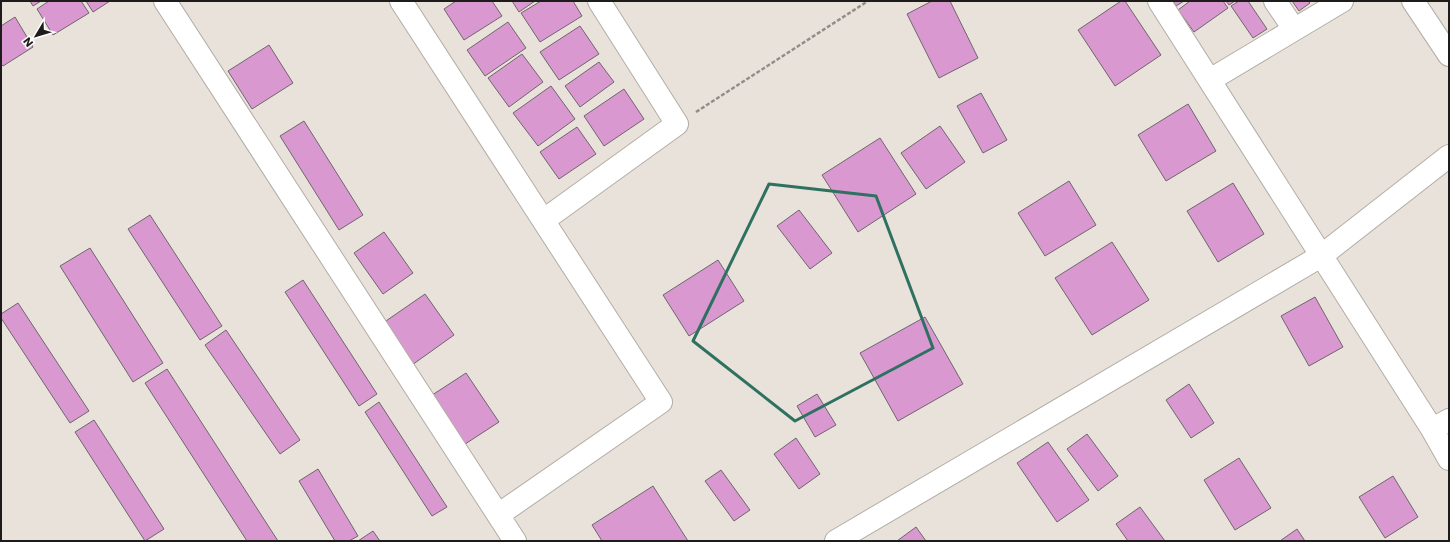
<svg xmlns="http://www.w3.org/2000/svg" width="1450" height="542" font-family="Poppins,sans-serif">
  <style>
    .building { fill: #d999d0; stroke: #6d666b }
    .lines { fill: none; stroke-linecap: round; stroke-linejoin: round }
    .minor-casing { stroke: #b3ada6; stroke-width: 24 }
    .path { stroke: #918d88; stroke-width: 2.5; stroke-dasharray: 4 2; stroke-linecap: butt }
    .minor { stroke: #fff; stroke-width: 22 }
    .marked { fill: none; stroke: #2f7160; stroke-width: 3; stroke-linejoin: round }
  </style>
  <rect width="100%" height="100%" fill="#e9e2db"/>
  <path class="building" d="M30,1H41L33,6Z
    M49,1H81L89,13L53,35L37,9Z
    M86,1H110L93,12Z
    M456,1H492L502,16L464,40L444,9Z
    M512,1H535L519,12Z
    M541,1H573L582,16L540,42L521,13Z
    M932,1H950L978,58L939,78L907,14Z
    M1121,1H1125L1161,55L1115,86L1078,30Z
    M1173,1H1184L1176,6Z
    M1190,1H1223L1228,8L1194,32L1178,10Z
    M1226,1H1235L1229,5Z
    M1239,1H1248L1267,29L1253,38L1231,6Z
    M1292,1H1308L1310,3L1299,11Z
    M15,17L33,47L3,66L1,64V26Z
    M508,22L526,48L485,76L467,50Z
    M580,26L599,54L559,80L540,52Z
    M269,45L293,83L252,109L228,71Z
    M522,54L543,82L509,107L488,78Z
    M599,62L614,82L580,107L565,86Z
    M551,86L575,119L538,146L513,113Z
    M624,89L644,119L604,146L584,116Z
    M981,93L1007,140L983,153L957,106Z
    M1188,104L1216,151L1166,181L1138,135Z
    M304,121L363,215L339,230L280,136Z
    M940,126L965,162L926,189L901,153Z
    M577,127L596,154L559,179L540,152Z
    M880,138L916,194L858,232L822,175Z
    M1069,181L1096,225L1045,256L1018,213Z
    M1233,183L1264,234L1218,262L1187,211Z
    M799,210L832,253L810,269L777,226Z
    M150,215L222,326L200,340L128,229Z
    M384,232L413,273L383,294L354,253Z
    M1112,242L1149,300L1092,335L1055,278Z
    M90,248L163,363L133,382L60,266Z
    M718,260L744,301L689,336L663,295Z
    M303,280L377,394L359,406L285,292Z
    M425,294L454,335L412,365L383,323Z
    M1315,297L1343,347L1309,366L1281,316Z
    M18,303L89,411L70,423L1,318V314Z
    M925,317L963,384L898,421L860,353Z
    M226,330L300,440L280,454L205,345Z
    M167,369L278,541H247L145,383Z
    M466,373L499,422L459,448L426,399Z
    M1189,384L1214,423L1191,438L1166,400Z
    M817,394L836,425L815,437L797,406Z
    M379,402L447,507L432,516L365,412Z
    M94,420L164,529L145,541L75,432Z
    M1087,434L1118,476L1098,491L1067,449Z
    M796,438L820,474L799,489L774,454Z
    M1048,442L1089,500L1057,522L1017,463Z
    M1239,458L1271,508L1235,530L1204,480Z
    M318,469L358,536L349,541H335L299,481Z
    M721,470L750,510L734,521L705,481Z
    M1393,476L1418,517L1385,538L1359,497Z
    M653,486L688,541H602L592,525Z
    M1140,507L1165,541H1128L1116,524Z
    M916,527L926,541H897Z
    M1297,529L1305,541H1280Z
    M373,531L380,541H358Z"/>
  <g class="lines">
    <g class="minor-casing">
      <path id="minor" d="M165,1L515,541
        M401,1L661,402L498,515
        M1159,1L1432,429L1449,459
        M1275,1L1294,29
        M1413,1L1449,55
        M1210,80L1342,1
        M544,220L677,124L599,1
        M1432,429L1449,420
        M836,541L1321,256L1449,156"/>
    </g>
    <path class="path" d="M696,112L868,1"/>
    <use href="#minor" class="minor"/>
  </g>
  <path class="marked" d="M769,184L876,196L933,348L795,421L693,341Z"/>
  <rect width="1450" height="542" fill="none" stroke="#1e1c1a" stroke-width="4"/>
  <g transform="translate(36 36) rotate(232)" stroke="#ffffff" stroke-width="3" paint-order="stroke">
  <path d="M0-3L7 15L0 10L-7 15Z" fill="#1e1c1a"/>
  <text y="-6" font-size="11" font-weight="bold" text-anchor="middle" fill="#1e1c1a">N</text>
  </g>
</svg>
